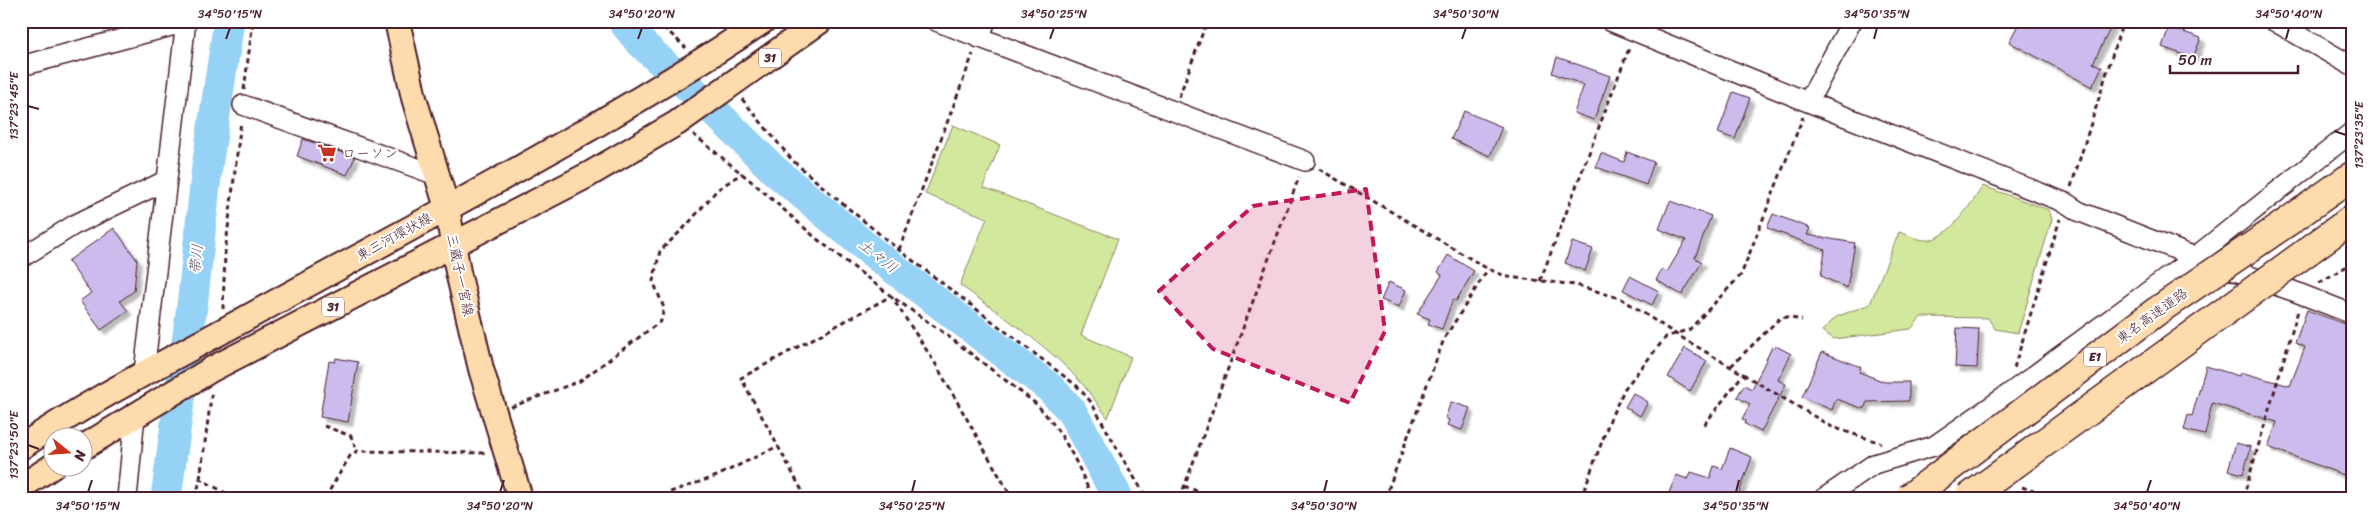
<svg xmlns="http://www.w3.org/2000/svg" width="2373" height="519" font-family="Sriracha,'Klee One',sans-serif">
  <style>
    .green { fill: #d2e89d; stroke: #8e8464 }
    .lines { fill: none; stroke-linecap: round; stroke-linejoin: round }
    .river { stroke: #95d2f6; stroke-width: 31 }
    .building { fill: #cbbced; stroke: #4a1f2b; filter: url(#shadow) }
    .minor-casing { stroke: #4a1f2b; stroke-width: 22 }
    .major-casing { stroke: #4a1f2b; stroke-width: 28 }
    .highway-casing { stroke: #4a1f2b; stroke-width: 31 }
    .path { stroke: #4a1f2b; stroke-width: 3; stroke-dasharray: 5 4; stroke-linecap: butt }
    .minor { stroke: #fff; stroke-width: 19 }
    .major { stroke: #fedbac; stroke-width: 24 }
    .highway { stroke: #fedbac; stroke-width: 28 }
    .highway-bridge-casing { stroke: #4a1f2b; stroke-width: 31; stroke-linecap: butt }
    .highway-bridge { stroke: #fedbac; stroke-width: 28 }
    .marked { fill: #c2185b; fill-opacity: 0.2; stroke: #c2185b; stroke-width: 4; stroke-dasharray: 10 6; stroke-linejoin: round }
    .ticks { fill: none; stroke: #4a1f2b; stroke-width: 2 }
    .labels { text-anchor: middle; dominant-baseline: central; stroke-width: 4; stroke-linejoin: round; paint-order: stroke }
    .shield { fill: #fff; stroke: #80626b; stroke-width: 1 }
    .shield-label { font-size: 12px; font-weight: bold; fill: #4a1f2b }
    .poi-label { font-size: 14px; fill: #4a1f2b; stroke: #fff; text-anchor: start }
    .street-label { font-size: 14px; fill: #4a1f2b; stroke: #fff }
    .water-label { font-size: 15px; font-style: italic; fill: #605568; stroke: #fff }
    .neatline { fill: none; stroke: #4a1f2b; stroke-width: 2 }
    .ticks-label { font-size: 12px; text-anchor: middle; fill: #4a1f2b }
  </style>
  <defs>
    <filter id="shadow"><feDropShadow dx="4.5" dy="4.5" stdDeviation="1" flood-color="#0004"/></filter>
  </defs>
  <rect width="100%" height="100%" fill="#fff"/>
  <filter id="ink" filterUnits="userSpaceOnUse"><feTurbulence type="fractalNoise" baseFrequency=".02" numOctaves="2"/><feDisplacementMap in="SourceGraphic" scale="10" xChannelSelector="R" yChannelSelector="G"/><feConvolveMatrix kernelMatrix="1 2 1 2 8 2 1 2 1" color-interpolation-filters="sRGB"/></filter>
  <g filter="url(#ink)">
    <path class="green" d="M953,125L1000,145L983,187L1118,239L1081,335L1131,357L1108,418C1100,408 1093,397 1085,387C1050,346 1003,317 960,285L987,218L925,194Z
      M1983,186L2049,210L2052,219L2018,333L1995,329L1988,318L1921,317L1911,329L1834,339L1822,331L1836,317L1870,304L1899,232C1908,235 1920,241 1929,240C1949,238 1973,201 1983,186Z"/>
    <g class="lines">
      <path class="river" d="M623,21L639,41L708,105L775,171L872,252L1050,388L1071,410L1118,498
        M166,498L193,298L207,167L229,21"/>
    </g>
    <path class="building" d="M2020,21H2114L2093,63L2102,67L2092,87L2009,42Z
      M2169,27L2201,38L2193,58L2162,47Z
      M1557,57L1610,76L1594,120L1574,113L1584,85L1552,73Z
      M1733,92L1750,98L1735,139L1718,133Z
      M1464,111L1502,127L1490,156L1451,139Z
      M303,139L355,157L347,175L297,156Z
      M1627,152L1654,162L1646,185L1596,167L1601,153L1624,162Z
      M1670,201L1711,216L1695,258L1702,262L1682,295L1656,280L1662,269L1667,272L1686,240L1659,229Z
      M1773,214L1810,228L1807,235L1855,243L1847,288L1821,276L1825,250L1767,228Z
      M114,228L137,260L134,291L120,301L128,311L101,330L80,301L91,293L68,261Z
      M1572,242L1593,249L1585,271L1565,263Z
      M1448,255L1474,271L1456,301L1453,299L1442,329L1428,324L1430,319L1417,314L1442,275L1438,272Z
      M1630,276L1659,291L1652,305L1623,290Z
      M1389,282L1406,290L1399,307L1381,300Z
      M2307,310L2352,327V478L2268,447L2277,422L2212,403L2205,435L2184,430L2188,415L2192,416L2206,366L2239,376L2240,372L2290,386L2305,347L2295,343Z
      M1957,328L1979,329L1977,368L1955,367Z
      M1776,346L1791,354L1778,380L1786,384L1761,432L1745,424L1746,421L1742,419L1750,404L1737,397L1744,385L1752,389L1772,347L1775,348Z
      M1685,348L1707,361L1690,391L1668,377Z
      M1822,352L1861,367L1859,372L1885,382H1909V401L1867,402L1864,409L1836,399L1832,410L1802,397Z
      M336,358L358,362L348,422L320,417L329,361L335,362Z
      M1633,393L1648,402L1640,416L1625,407Z
      M1451,402L1470,408L1462,430L1447,425L1449,420L1445,418Z
      M2236,443L2251,447L2243,474L2228,470Z
      M1730,448L1752,457L1737,498H1667L1676,475L1688,479L1691,472L1710,478L1714,466L1722,469Z"/>
    <g class="lines">
      <g class="minor-casing">
        <path id="minor" d="M936,21L1305,161
          M1610,21L1808,102L2066,203L2078,211L2195,257L2293,291L2352,314
          M2274,21L2352,66
          M979,38L986,21
          M21,66L186,22
          M1808,102L1852,21
          M243,105L439,176
          M21,258L74,225L167,180
          M144,372L186,21
          M127,498L135,415
          M1824,498L1874,464L1934,446L2010,393L2195,257L2352,132"/>
      </g>
      <g class="major-casing">
        <path id="major" d="M397,21L414,98L447,208L458,272L481,369L520,498
          M21,447C95,397 174,358 252,315C424,220 600,130 763,21
          M82,448L212,369L588,175L677,123L820,21
          M21,487L53,466"/>
      </g>
      <g class="highway-casing">
        <path id="highway" d="M2286,223L2352,176
          M2308,251L2352,219"/>
      </g>
      <path class="path" d="M657,21L686,48
        M244,90L253,21
        M1179,97L1207,21
        M742,99L792,160L837,199L899,250L1077,386L1091,402L1124,461L1147,498
        M693,134L757,186L817,239L891,296L944,333L1035,403C1062,430 1078,463 1092,498
        M1319,169L1488,269L1508,277L1576,285L1622,299L1674,333L1832,427L1881,443
        M2071,187L2123,21
        M899,250L973,54
        M1540,281L1630,46
        M2319,283L2352,263
        M223,309L225,253L241,121
        M1731,366L1780,318L1786,317L1802,320
        M2014,368L2060,219
        M511,407L580,381L661,321L664,308L653,281L660,251L687,225L717,190L742,173
        M1704,425L1744,373
        M324,426L351,436L357,451
        M200,479L212,390
        M1184,486L1215,498
        M2022,487L2054,498
        M196,498L200,479L235,498
        M325,498L350,456L357,451L486,453
        M653,498L717,476L778,446
        M806,498L741,378L891,296L935,363L1012,498
        M1180,498L1299,177
        M1385,498L1444,339L1488,269
        M1581,498L1611,417L1625,388L1666,337L1690,329L1741,275L1803,117
        M2243,498L2298,311"/>
      <use href="#minor" class="minor"/>
      <use href="#major" class="major"/>
      <use href="#highway" class="highway"/>
      <g class="highway-bridge-casing">
        <path id="highway-bridge" d="M1909,498L2157,311L2286,223
          M1968,498L2308,251"/>
      </g>
      <use href="#highway-bridge" class="highway-bridge"/>
    </g>
  </g>
  <path class="marked" d="M1366,189L1385,331L1350,403L1213,349L1159,291L1253,206Z"/>
  <path class="ticks" d="M226,39L230,28M638,39L642,28M1050,39L1054,28M1462,39L1466,28M1874,39L1877,28M2286,39L2289,28M28,106L39,109M2334,131L2346,135M28,445L39,449M88,492L92,480M500,492L504,480M912,492L915,480M1324,492L1327,480M1736,492L1739,480M2147,492L2151,480"/>
  <defs>
    <g id="supermarket-bare" transform="scale(1.5)"><path d="M-6-5.5h2.5l.6 2H6L4.5 2H-2.5L-4.4-4H-6ZM-1.5 3.2a1.3 1.3 0 1 0 .1 0ZM3 3.2a1.3 1.3 0 1 0 .1 0Z" fill="#c8321e" stroke="#fff" stroke-width="2.5" paint-order="stroke"/></g>
  </defs>
  <g fill-rule="evenodd">
    <use href="#supermarket-bare" x="327" y="153"/>
  </g>
  <g class="labels">
    <g class="shield">
      <rect x="759" y="48.5" width="22" height="19" rx="4"/>
      <rect x="322" y="297.5" width="22" height="19" rx="4"/>
      <rect x="2084" y="347.5" width="22" height="19" rx="4"/>
    </g>
    <g class="shield-label">
      <text x="770" y="58">31</text>
      <text x="333" y="307">31</text>
      <text x="2095" y="357">E1</text>
    </g>
    <g class="poi-label">
      <text x="342" y="153">ローソン</text>
    </g>
    <g class="street-label">
      <text transform="translate(394 237) rotate(-29)">東三河環状線</text>
      <text transform="translate(460 275) rotate(78)">三蔵子一宮線</text>
      <text transform="translate(2152 316) rotate(-36)">東名高速道路</text>
    </g>
    <g class="water-label">
      <text transform="translate(878 256) rotate(38)">土々川</text>
      <text transform="translate(196 259) rotate(-83)">帯川</text>
    </g>
  </g>
  <rect width="2373" height="519" fill="none" stroke="#fff" stroke-width="55"/>
  <g transform="translate(68 452) rotate(107)"><circle r="24" fill="#ffffff" stroke="#b7a5aa"/>
  <path d="M0-4L9 19L0 12L-9 19Z" fill="#c8321e"/>
  <text y="-8" font-size="14" font-weight="bold" text-anchor="middle" fill="#4a1f2b">N</text>
  </g>
  <path d="M2170 65v8h128v-8" fill="none" stroke="#4a1f2b" stroke-width="2.5"/>
  <text x="2178" y="65" font-size="15" fill="#4a1f2b" stroke="#ffffff" stroke-width="4" paint-order="stroke">50 m</text>
  <rect x="28" y="28" width="2318" height="464" class="neatline"/>
  <g class="ticks-label">
    <text x="230" y="18">34°50'15"N</text>
    <text x="642" y="18">34°50'20"N</text>
    <text x="1054" y="18">34°50'25"N</text>
    <text x="1466" y="18">34°50'30"N</text>
    <text x="1877" y="18">34°50'35"N</text>
    <text x="2289" y="18">34°50'40"N</text>
    <text transform="translate(14 106) rotate(-90)" y="4">137°23'45"E</text>
    <text transform="translate(2359 135) rotate(-90)" y="4">137°23'35"E</text>
    <text transform="translate(14 445) rotate(-90)" y="4">137°23'50"E</text>
    <text x="88" y="510">34°50'15"N</text>
    <text x="500" y="510">34°50'20"N</text>
    <text x="912" y="510">34°50'25"N</text>
    <text x="1324" y="510">34°50'30"N</text>
    <text x="1736" y="510">34°50'35"N</text>
    <text x="2147" y="510">34°50'40"N</text>
  </g>
</svg>
